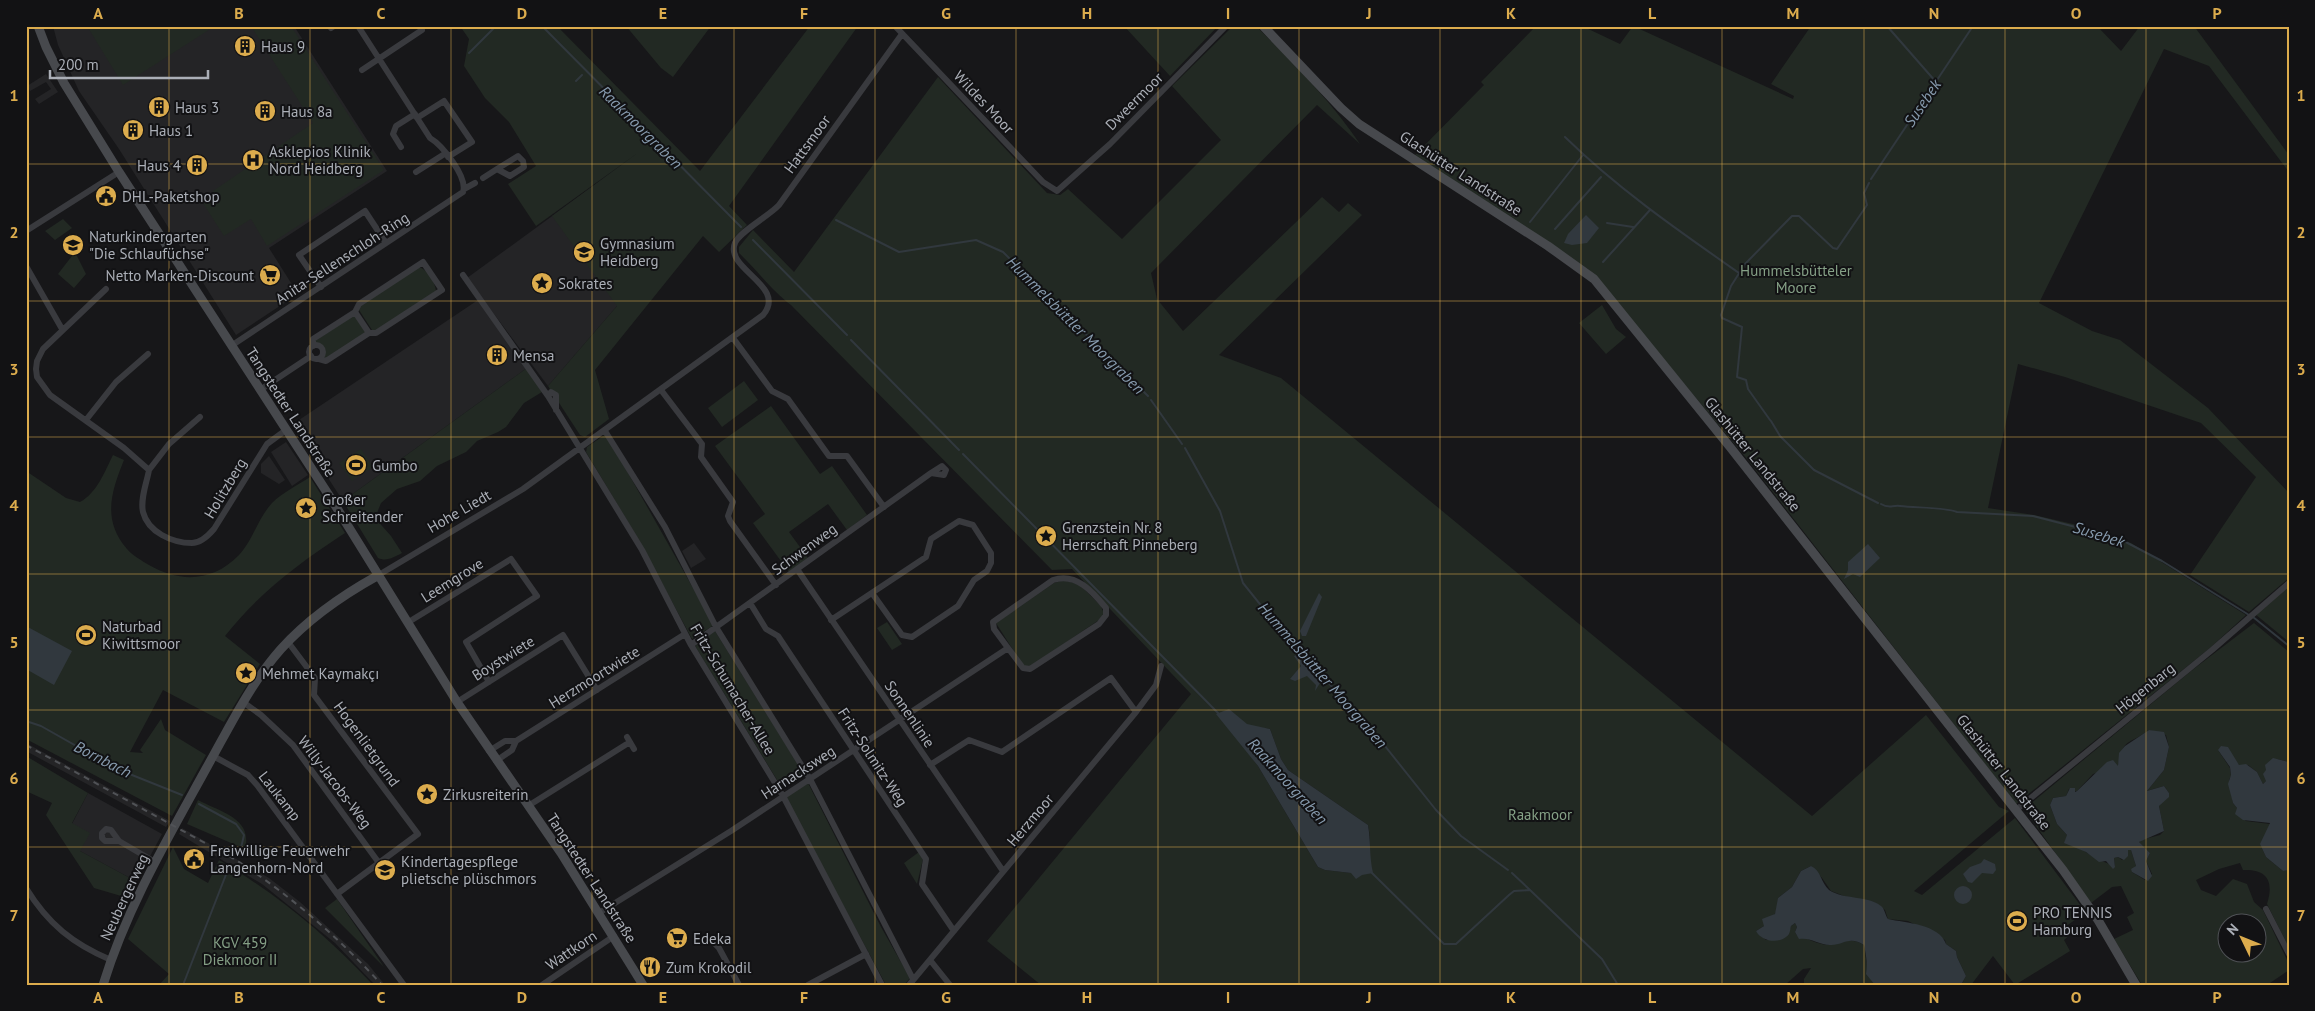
<svg xmlns="http://www.w3.org/2000/svg" width="2315" height="1011" font-family="'PT Sans',sans-serif">
  <style>
    .built { fill: #242426 }
    .green { fill: #222923; fill-rule: evenodd }
    .water { fill: #31383e }
    .lines { fill: none; stroke-linecap: round; stroke-linejoin: round }
    .stream { stroke: #31383e; stroke-width: 2 }
    .street { stroke: #393a3e; stroke-width: 6 }
    .secondary { stroke: #47494d; stroke-width: 9 }
    .rail { stroke: #505256; stroke-width: 2; stroke-dasharray: 6 5; stroke-linecap: butt }
    .grid { fill: none; stroke: #dcac4d; stroke-width: 1; stroke-opacity: 0.55 }
    .labels { text-anchor: middle; dominant-baseline: central; stroke-width: 4; stroke-linejoin: round; paint-order: stroke }
    .poi-label { font-size: 15px; fill: #abafb7; stroke: #121214; text-anchor: start }
    .street-label { font-size: 15px; fill: #abafb7; stroke: #121214 }
    .park-label { font-size: 15px; fill: #85a086; stroke: #121214 }
    .water-label { font-size: 16px; font-style: italic; fill: #879bae; stroke: #121214 }
    .neatline { fill: none; stroke: #dcac4d; stroke-width: 2 }
    .grid-label { font-size: 16px; text-anchor: middle; font-weight: bold; fill: #dcac4d }
  </style>
  <rect width="100%" height="100%" fill="#171719"/>
  <path class="built" d="M53,26H294L387,171L269,248L298,294L236,335L119,149L79,91L58,45Z
    M46,74L58,92L39,104L35,99L51,89L46,82L30,91L27,86Z
    M640,152L617,306L548,386L467,278Z
    M478,300L527,368L343,501L293,424Z
    M286,442L308,475L292,486L271,452Z
    M269,456L285,480L279,484L261,473V464Z
    M694,543L706,559L691,568L682,551Z
    M26,743L170,821L166,827L26,751Z
    M88,793L162,834L133,888L130,878L80,851L72,824Z
    M182,828L269,878L300,902L368,964L385,985H375L335,943L262,884L179,834Z"/>
  <path class="green" d="M87,26H215L123,85Z
    M251,26H291L384,170L267,246L251,219L224,236L203,203L213,196V191L313,123Z
    M460,26H557L700,171L810,26H858L729,206L747,225L719,252L703,236L595,370L609,419L585,437L580,435L548,386L617,306L552,216L639,152L536,226L508,184L536,166L509,122L485,98L464,66L469,39Z
    M626,26H711L673,77L661,68Z
    M1124,26H1218L1170,76Z
    M1233,26H1256C1294,64 1330,100 1360,144L1317,105L1151,273L1157,299L1183,331L1322,197L1339,212L1348,203L1362,215L1219,355L1281,378L1812,816L1926,715L1999,807L2009,811L1914,891L1922,895L2015,818L2084,910L2078,914L2079,917L2065,927L2070,935L2064,940L2070,951L2015,985L1993,956L1971,985H1961L1966,976L1957,957L1956,951L1946,944L1945,940L1908,921L1888,919L1885,910L1874,902L1852,899L1831,891L1822,878L1811,866L1801,871L1792,887L1778,898C1778,908 1777,918 1766,918L1764,926L1756,931L1766,940C1780,940 1787,940 1791,926L1795,923L1797,927L1795,932L1797,935C1806,938 1820,945 1828,945C1842,944 1850,936 1864,945L1867,965L1875,985H1804V979L1811,968L1803,969L1785,985H1041L987,941L1191,694L1072,569L1052,570L791,305C773,292 756,269 739,253V247L753,230L794,272L938,77L1047,193L1060,195L1068,189L1122,239L1221,140L1172,86ZM1257,727L1270,729L1281,759L1288,770L1368,825C1373,849 1367,855 1351,873L1325,870L1318,867L1258,766L1244,747L1247,730Z
    M1536,26H1582L1620,44L1633,26L1793,99L1794,96L1771,84L1811,26H2097L2121,51L2140,26H2194L2289,155V172L2209,66L2164,49L2039,303L2092,331L2120,340L2208,408L2289,493V578L2249,612L2190,575L2256,477L2201,423L2065,377L2018,364L1988,508L2034,515L2103,531L2100,535L2131,543L2246,615L2210,648L2016,804L1747,459L1589,270L1415,155L1484,85L1481,82Z
    M63,219L72,228L55,240L45,231Z
    M75,252L86,274L74,288L58,274Z
    M419,267C428,270 435,282 436,291L375,331L372,330L359,310L360,306Z
    M1602,305L1616,329L1626,337L1606,354L1579,323Z
    M355,314L367,332L326,359L322,358L324,349L322,346L314,345L315,341Z
    M527,368L542,392L524,403L506,427L498,432L477,441L466,452L437,466L420,481L397,489L381,503L375,518L391,536L402,553C394,557 387,562 378,558L343,501Z
    M744,381L758,400L722,427L708,408Z
    M771,406L820,474L832,466L867,515L847,530L828,504L789,532L808,558L789,572L753,523L765,514L715,446Z
    M606,434L714,625L692,639L640,542L586,452L587,447Z
    M361,449L373,467L352,481L339,463Z
    M113,455L124,460C111,492 102,520 127,549C133,556 141,560 149,565C180,583 213,582 239,555C253,540 258,518 272,503C282,493 298,485 310,477L345,533C299,563 259,593 225,636L260,664L224,722L163,690L130,752L143,753L140,750L161,719L165,730L206,755L172,816L26,739V471L66,498L80,502C97,493 105,471 113,455Z
    M1064,580L1080,585L1101,606L1104,614L1099,620L1028,668L1022,664L996,623L1054,583Z
    M2289,586V642L2255,614Z
    M887,622L902,644L892,650L877,628Z
    M2254,623L2289,652V762L2277,759L2266,771V781L2263,784L2257,772L2248,765H2239L2218,750L2230,768L2231,776L2229,780L2233,803L2237,808V812L2246,821L2270,824L2261,846L2266,857L2283,871L2289,870V948L2267,904C2274,882 2268,869 2243,870L2240,863L2219,869L2196,880L2201,890L2216,896L2233,879L2247,884L2254,902L2263,910L2289,964V970L2267,985H2142L2114,939L2133,930L2127,917L2134,913L2121,886L2112,887L2091,903L2024,809L2191,671ZM2149,730L2166,735L2169,747L2164,770L2147,791L2164,786L2169,793L2159,806L2164,831L2160,835L2141,840L2139,843L2150,853L2146,861L2152,874L2145,880L2132,872L2136,866L2131,850H2128V854L2122,860L2118,857L2114,858L2115,866C2096,860 2083,851 2067,838V835L2057,824L2050,805L2053,798L2066,796L2069,789L2075,788L2074,791H2077L2093,774L2118,766C2124,736 2128,746 2149,730ZM2228,924H2258V954H2228Z
    M715,631L804,774L782,788L695,646Z
    M26,756L88,793L72,823L90,833L80,851L130,878L133,888L128,898L94,888L46,815L52,803L26,791Z
    M808,783L881,927L910,978L904,985H886L785,797Z
    M198,800C220,812 253,818 245,849L187,824Z
    M173,847L184,869L208,883L219,860C280,896 325,934 373,985H159L169,974L128,939Z
    M919,852L923,859L917,884L904,863Z
    M337,899L384,967L325,908Z"/>
  <path class="water" d="M1586,215L1599,228L1587,243L1572,245L1564,243L1568,234Z
    M1868,544L1880,558L1860,577L1853,574L1844,579L1848,570V562Z
    M1319,593L1322,597L1306,636H1302L1300,631Z
    M26,626L72,651L54,685L26,669Z
    M1297,655L1320,683L1315,691L1316,685L1307,676L1295,681L1290,679L1301,666L1294,656Z
    M1229,709L1247,724L1270,729L1281,759L1288,770L1368,825C1371,842 1369,855 1373,873L1362,875L1356,879L1351,873L1325,870L1318,867L1258,766L1216,714Z
    M2149,730L2164,732L2169,747L2164,770L2147,791L2164,786L2169,793V797L2159,806L2164,831L2139,842L2150,853L2146,861L2152,876L2148,881L2132,872L2131,869L2136,866L2131,850H2128V856L2124,860L2118,857L2114,858L2115,867L2113,869L2106,861L2099,862L2086,852L2064,843L2067,835L2057,824L2050,805L2053,798L2066,796L2070,788H2075V792L2077,791L2107,762L2113,760L2118,766L2119,753L2125,746Z
    M2221,746L2228,747L2239,765L2246,764L2257,772L2263,784L2266,781L2263,774L2266,770L2265,765L2273,758L2289,762V870L2283,871L2266,857L2260,844L2270,823L2243,820L2235,814L2237,808L2233,803L2228,784L2231,775L2230,767L2218,750Z
    M1984,859L1995,864L1996,870L1993,874L1982,873L1972,883L1968,882L1963,874L1970,867L1981,863Z
    M1811,866C1821,870 1821,883 1829,890C1844,900 1867,895 1881,906C1885,909 1885,915 1888,919C1906,923 1939,924 1946,944L1956,951L1957,957L1966,976L1962,983L1875,985L1866,974C1868,965 1866,955 1864,945C1849,935 1842,946 1830,945C1819,945 1811,937 1799,939L1795,932L1797,927L1795,923L1791,926C1790,930 1790,935 1786,937C1777,944 1761,941 1756,931L1764,926L1762,919L1775,914L1778,898L1792,887L1801,871Z
    M1954 895a9 9 0 1 1 18 0a9 9 0 1 1-18 0Z"/>
  <g class="lines">
    <path class="stream" d="M542,26L741,227
      M1887,26L1936,82
      M469,53L496,26
      M576,81L582,75
      M1565,137C1618,189 1679,231 1739,273
      M1871,179L1973,26
      M836,220L899,252L976,240L1003,252L1148,396
      M1530,222L1583,155
      M1607,223L1633,227
      M1555,229L1601,177
      M753,240L847,335
      M1603,262L1650,210
      M851,340L959,450
      M1151,400L1182,444
      M1770,420L1748,389L1746,380L1737,377L1742,327L1722,318L1721,315L1731,286L1745,264L1792,216H1799L1833,248L1837,249L1867,205L1864,193L1869,183
      M1771,421L1780,436L1814,470L1878,503
      M1185,448L1220,511L1243,583L1288,639L1373,731L1436,810L1461,836L1508,870
      M963,454L1219,714
      M1881,504C1889,509 1892,505 1900,506C1916,508 1944,507 1957,512L2033,516L2118,538L2162,561L2249,615
      M2253,617L2289,646
      M26,721L41,726L117,769L182,795
      M199,804L236,824L244,835L241,848
      M1371,872L1444,944H1456L1509,895L1514,891L1530,890L1602,959L1618,985
      M1512,873L1530,890
      M183,985L227,872"/>
    <path class="street" d="M895,26L1043,182L1057,191L1110,144L1226,26
      M331,28L334,26
      M362,70L422,30L420,26
      M417,118L444,101L472,142L448,157
      M401,147L393,134L396,126L415,114
      M416,172L446,153
      M483,178L497,169L510,176L524,167L523,161L518,156L497,169
      M464,189L475,183
      M26,231L119,172
      M26,266L62,329
      M463,275L548,396
      M321,287L299,255L365,211L386,243
      M106,289L43,349L37,361L36,369L37,377L50,395L124,448L149,470C147,482 140,499 143,512C148,532 172,543 192,543C201,543 208,536 214,529L267,444L286,430
      M355,312L369,333
      M733,338L772,391L788,399L829,456H847L884,507
      M309 352a7 7 0 1 1 14 0a7 7 0 1 1-14 0Z
      M231,346L463,192C468,177 442,145 430,138L358,26
      M313,346V339L355,312L359,304L423,262L442,290L376,333H369L326,361L319,359
      M260,390L311,356
      M661,390L702,444L701,457L733,502L728,516L730,521L776,585
      M556,410V395L551,392L548,396L642,550L691,645L783,796L882,985
      M86,420L116,382L148,354
      M605,431L665,527L716,627L810,779L913,979
      M149,470L169,444L200,417
      M797,569L1003,871
      M377,576L523,489L763,315C788,286 724,269 735,243C739,232 769,216 779,205L902,34
      M750,603L766,629L778,636L926,859L922,884L954,931
      M831,620L926,557L931,539L959,521L973,525L991,553V563L987,571L974,580L958,606L912,637L902,635L872,593
      M407,623L511,559L537,596L466,642L489,682
      M288,642L315,678L314,695L418,834L337,894
      M691,645L931,473L944,475L946,470L942,466L931,473
      M243,702L261,715L293,745L379,863
      M457,702L563,635L597,690
      M627,737L634,749
      M489,751L505,741H516L685,634
      M213,756L248,775L257,785L404,985
      M496,761L512,750L516,741
      M930,765L969,740L1002,752L1111,678L1136,712
      M528,806L630,742
      M2016,810L2212,650L2289,583
      M119,841H105L102,838V833L106,829L111,830L119,841L155,862
      M26,888C48,924 73,944 111,960
      M2266,909L2289,954
      M599,913L731,831L1008,648L1023,668L1030,669L1099,624L1106,615V608C1093,592 1076,572 1053,580L993,622L994,629L1008,648
      M712,941L719,948L739,985
      M930,960L950,985
      M542,985L614,936
      M808,985L866,954
      M909,985L1136,712L1156,685L1161,666"/>
    <path class="secondary" d="M38,26L46,47L64,83L119,172L330,497L457,702L561,853L643,985
      M1263,26L1341,108L1359,124L1548,246L1594,279L1730,447L2063,870L2098,920L2136,985
      M103,985C127,907 168,838 207,767C230,726 250,684 281,649C309,618 341,596 377,576"/>
    <path class="rail" d="M26,745L236,860C290,895 338,937 382,985"/>
  </g>
  <path class="grid" d="M169,26V985M310,26V985M451,26V985M592,26V985M734,26V985M875,26V985M1016,26V985M1158,26V985M1299,26V985M1440,26V985M1581,26V985M1722,26V985M1864,26V985M2005,26V985M2146,26V985M26,164H2289M26,301H2289M26,437H2289M26,574H2289M26,710H2289M26,847H2289"/>
  <defs>
    <g id="building-disc" transform="scale(1.125)"><circle r="9.5" fill="#dcac4d" stroke="#121214"/><path d="M-4-6H4V6H1V3H-1V6H-4ZM-2.5-4.3h1.7v1.8h-1.7ZM.8-4.3h1.7v1.8H.8ZM-2.5-1h1.7V.8h-1.7ZM.8-1h1.7V.8H.8Z" fill="#111"/></g>
    <g id="hospital-disc" transform="scale(1.125)"><circle r="9.5" fill="#dcac4d" stroke="#121214"/><path d="M-5-5h3v3.5h4V-5h3V5h-3V1.5h-4V5h-3Z" fill="#111"/></g>
    <g id="civic-disc" transform="scale(1.125)"><circle r="9.5" fill="#dcac4d" stroke="#121214"/><path d="M-.6-6.5H3V-4.5H.6V-3L4-1V1h2V6H-6V1h2V-1L-.6-3ZM-1.2 2.5V6h2.4V2.5Z" fill="#111"/></g>
    <g id="school-disc" transform="scale(1.125)"><circle r="9.5" fill="#dcac4d" stroke="#121214"/><path d="M0-5L7-2L0 1L-7-2ZM-4 1L0 2.5L4 1V4Q0 6-4 4Z" fill="#111"/></g>
    <g id="supermarket-disc" transform="scale(1.125)"><circle r="9.5" fill="#dcac4d" stroke="#121214"/><path d="M-6-5.5h2.5l.6 2H6L4.5 2H-2.5L-4.4-4H-6ZM-1.5 3.2a1.3 1.3 0 1 0 .1 0ZM3 3.2a1.3 1.3 0 1 0 .1 0Z" fill="#111"/></g>
    <g id="sight-disc" transform="scale(1.125)"><circle r="9.5" fill="#dcac4d" stroke="#121214"/><path d="M0-6L1.8-2.2L6-1.7L2.9 1.2L3.7 5.4L0 3.3L-3.7 5.4L-2.9 1.2L-6-1.7L-1.8-2.2Z" fill="#111"/></g>
    <g id="stadium-disc" transform="scale(1.125)"><circle r="9.5" fill="#dcac4d" stroke="#121214"/><path d="M0-5a6.5 5 0 1 0 0 10a6.5 5 0 1 0 0-10ZM-3.5-1.8h7v3.6h-7Z" fill="#111"/></g>
    <g id="restaurant-disc" transform="scale(1.125)"><circle r="9.5" fill="#dcac4d" stroke="#121214"/><path d="M-5-6h1v4h1v-4h1v4h1v-4h1v5L-1.5 .5V6h-2V.5L-5-1ZM5-6V6H3V1.5H1.5Q1.5-4 5-6Z" fill="#111"/></g>
  </defs>
  <g fill-rule="evenodd">
    <use href="#building-disc" x="245" y="46"/>
    <use href="#building-disc" x="159" y="107"/>
    <use href="#building-disc" x="265" y="111"/>
    <use href="#building-disc" x="133" y="130"/>
    <use href="#hospital-disc" x="253" y="160"/>
    <use href="#building-disc" x="197" y="165"/>
    <use href="#civic-disc" x="106" y="196"/>
    <use href="#school-disc" x="73" y="245"/>
    <use href="#school-disc" x="584" y="252"/>
    <use href="#supermarket-disc" x="270" y="275"/>
    <use href="#sight-disc" x="542" y="283"/>
    <use href="#building-disc" x="497" y="355"/>
    <use href="#stadium-disc" x="356" y="465"/>
    <use href="#sight-disc" x="306" y="508"/>
    <use href="#sight-disc" x="1046" y="536"/>
    <use href="#stadium-disc" x="86" y="635"/>
    <use href="#sight-disc" x="246" y="673"/>
    <use href="#sight-disc" x="427" y="794"/>
    <use href="#civic-disc" x="194" y="859"/>
    <use href="#school-disc" x="385" y="870"/>
    <use href="#stadium-disc" x="2017" y="921"/>
    <use href="#supermarket-disc" x="677" y="938"/>
    <use href="#restaurant-disc" x="650" y="967"/>
  </g>
  <g class="labels">
    <g class="poi-label">
      <text x="261" y="46">Haus 9</text>
      <text x="175" y="107">Haus 3</text>
      <text x="281" y="111">Haus 8a</text>
      <text x="149" y="130">Haus 1</text>
      <text x="269" y="151">Asklepios Klinik<tspan x="269" dy="17">Nord Heidberg</tspan></text>
      <text x="181" y="165" text-anchor="end">Haus 4</text>
      <text x="122" y="196">DHL-Paketshop</text>
      <text x="89" y="236">Naturkindergarten<tspan x="89" dy="17">"Die Schlaufüchse"</tspan></text>
      <text x="600" y="243">Gymnasium<tspan x="600" dy="17">Heidberg</tspan></text>
      <text x="254" y="275" text-anchor="end">Netto Marken-Discount</text>
      <text x="558" y="283">Sokrates</text>
      <text x="513" y="355">Mensa</text>
      <text x="372" y="465">Gumbo</text>
      <text x="322" y="499">Großer<tspan x="322" dy="17">Schreitender</tspan></text>
      <text x="1062" y="527">Grenzstein Nr. 8<tspan x="1062" dy="17">Herrschaft Pinneberg</tspan></text>
      <text x="102" y="626">Naturbad<tspan x="102" dy="17">Kiwittsmoor</tspan></text>
      <text x="262" y="673">Mehmet Kaymakçı</text>
      <text x="443" y="794">Zirkusreiterin</text>
      <text x="210" y="850">Freiwillige Feuerwehr<tspan x="210" dy="17">Langenhorn-Nord</tspan></text>
      <text x="401" y="861">Kindertagespflege<tspan x="401" dy="17">plietsche plüschmors</tspan></text>
      <text x="2033" y="912">PRO TENNIS<tspan x="2033" dy="17">Hamburg</tspan></text>
      <text x="693" y="938">Edeka</text>
      <text x="666" y="967">Zum Krokodil</text>
    </g>
    <g class="street-label">
      <text transform="translate(1134 101) rotate(-45)">Dweermoor</text>
      <text transform="translate(984 102) rotate(47)">Wildes Moor</text>
      <text transform="translate(807 144) rotate(-54)">Hattsmoor</text>
      <text transform="translate(1461 173) rotate(33)">Glashütter Landstraße</text>
      <text transform="translate(342 258) rotate(-33)">Anita-Sellenschloh-Ring</text>
      <text transform="translate(291 412) rotate(57)">Tangstedter Landstraße</text>
      <text transform="translate(1753 454) rotate(51)">Glashütter Landstraße</text>
      <text transform="translate(225 488) rotate(-59)">Holitzberg</text>
      <text transform="translate(459 511) rotate(-30)">Hohe Liedt</text>
      <text transform="translate(804 549) rotate(-36)">Schwenweg</text>
      <text transform="translate(452 580) rotate(-32)">Leemgrove</text>
      <text transform="translate(503 658) rotate(-32)">Boystwiete</text>
      <text transform="translate(594 677) rotate(-32)">Herzmoortwiete</text>
      <text transform="translate(2145 688) rotate(-39)">Högenbarg</text>
      <text transform="translate(733 689) rotate(59)">Fritz-Schumacher-Allee</text>
      <text transform="translate(910 714) rotate(56)">Sonnenlinie</text>
      <text transform="translate(367 744) rotate(54)">Hogenlietgrund</text>
      <text transform="translate(873 757) rotate(57)">Fritz-Solmitz-Weg</text>
      <text transform="translate(798 772) rotate(-33)">Harnacksweg</text>
      <text transform="translate(2004 772) rotate(52)">Glashütter Landstraße</text>
      <text transform="translate(335 782) rotate(53)">Willy-Jacobs-Weg</text>
      <text transform="translate(280 796) rotate(52)">Laukamp</text>
      <text transform="translate(1030 820) rotate(-50)">Herzmoor</text>
      <text transform="translate(592 878) rotate(57)">Tangstedter Landstraße</text>
      <text transform="translate(124 897) rotate(-65)">Neubergerweg</text>
      <text transform="translate(571 950) rotate(-34)">Wattkorn</text>
    </g>
    <g class="park-label">
      <text x="1796" y="270">Hummelsbütteler<tspan x="1796" dy="17">Moore</tspan></text>
      <text x="1540" y="814">Raakmoor</text>
      <text x="240" y="942">KGV 459<tspan x="240" dy="17">Diekmoor II</tspan></text>
    </g>
    <g class="water-label">
      <text transform="translate(1922 103) rotate(-56)">Susebek</text>
      <text transform="translate(641 127) rotate(45)">Raakmoorgraben</text>
      <text transform="translate(1076 325) rotate(45)">Hummelsbüttler Moorgraben</text>
      <text transform="translate(2099 534) rotate(17)">Susebek</text>
      <text transform="translate(1323 675) rotate(49)">Hummelsbüttler Moorgraben</text>
      <text transform="translate(103 759) rotate(27)">Bornbach</text>
      <text transform="translate(1288 781) rotate(48)">Raakmoorgraben</text>
    </g>
  </g>
  <rect width="2315" height="1011" fill="none" stroke="#121214" stroke-width="55"/>
  <g transform="translate(2242 938) rotate(313)"><circle r="24" fill="#121214" stroke="#4f5155"/>
  <path d="M0-4L9 19L0 12L-9 19Z" fill="#dcac4d"/>
  <text y="-8" font-size="14" font-weight="bold" text-anchor="middle" fill="#abafb7">N</text>
  </g>
  <path d="M50 70v8h158v-8" fill="none" stroke="#abafb7" stroke-width="2.5"/>
  <text x="58" y="70" font-size="15" fill="#abafb7" stroke="#121214" stroke-width="4" paint-order="stroke">200 m</text>
  <rect x="28" y="28" width="2260" height="956" class="neatline"/>
  <g class="grid-label">
    <text x="98" y="19">A</text>
    <text x="239" y="19">B</text>
    <text x="381" y="19">C</text>
    <text x="522" y="19">D</text>
    <text x="663" y="19">E</text>
    <text x="804" y="19">F</text>
    <text x="946" y="19">G</text>
    <text x="1087" y="19">H</text>
    <text x="1228" y="19">I</text>
    <text x="1369" y="19">J</text>
    <text x="1511" y="19">K</text>
    <text x="1652" y="19">L</text>
    <text x="1793" y="19">M</text>
    <text x="1934" y="19">N</text>
    <text x="2076" y="19">O</text>
    <text x="2217" y="19">P</text>
    <text x="14" y="101">1</text>
    <text x="2301" y="101">1</text>
    <text x="14" y="238">2</text>
    <text x="2301" y="238">2</text>
    <text x="14" y="375">3</text>
    <text x="2301" y="375">3</text>
    <text x="14" y="511">4</text>
    <text x="2301" y="511">4</text>
    <text x="14" y="648">5</text>
    <text x="2301" y="648">5</text>
    <text x="14" y="784">6</text>
    <text x="2301" y="784">6</text>
    <text x="14" y="921">7</text>
    <text x="2301" y="921">7</text>
    <text x="98" y="1003">A</text>
    <text x="239" y="1003">B</text>
    <text x="381" y="1003">C</text>
    <text x="522" y="1003">D</text>
    <text x="663" y="1003">E</text>
    <text x="804" y="1003">F</text>
    <text x="946" y="1003">G</text>
    <text x="1087" y="1003">H</text>
    <text x="1228" y="1003">I</text>
    <text x="1369" y="1003">J</text>
    <text x="1511" y="1003">K</text>
    <text x="1652" y="1003">L</text>
    <text x="1793" y="1003">M</text>
    <text x="1934" y="1003">N</text>
    <text x="2076" y="1003">O</text>
    <text x="2217" y="1003">P</text>
  </g>
</svg>
